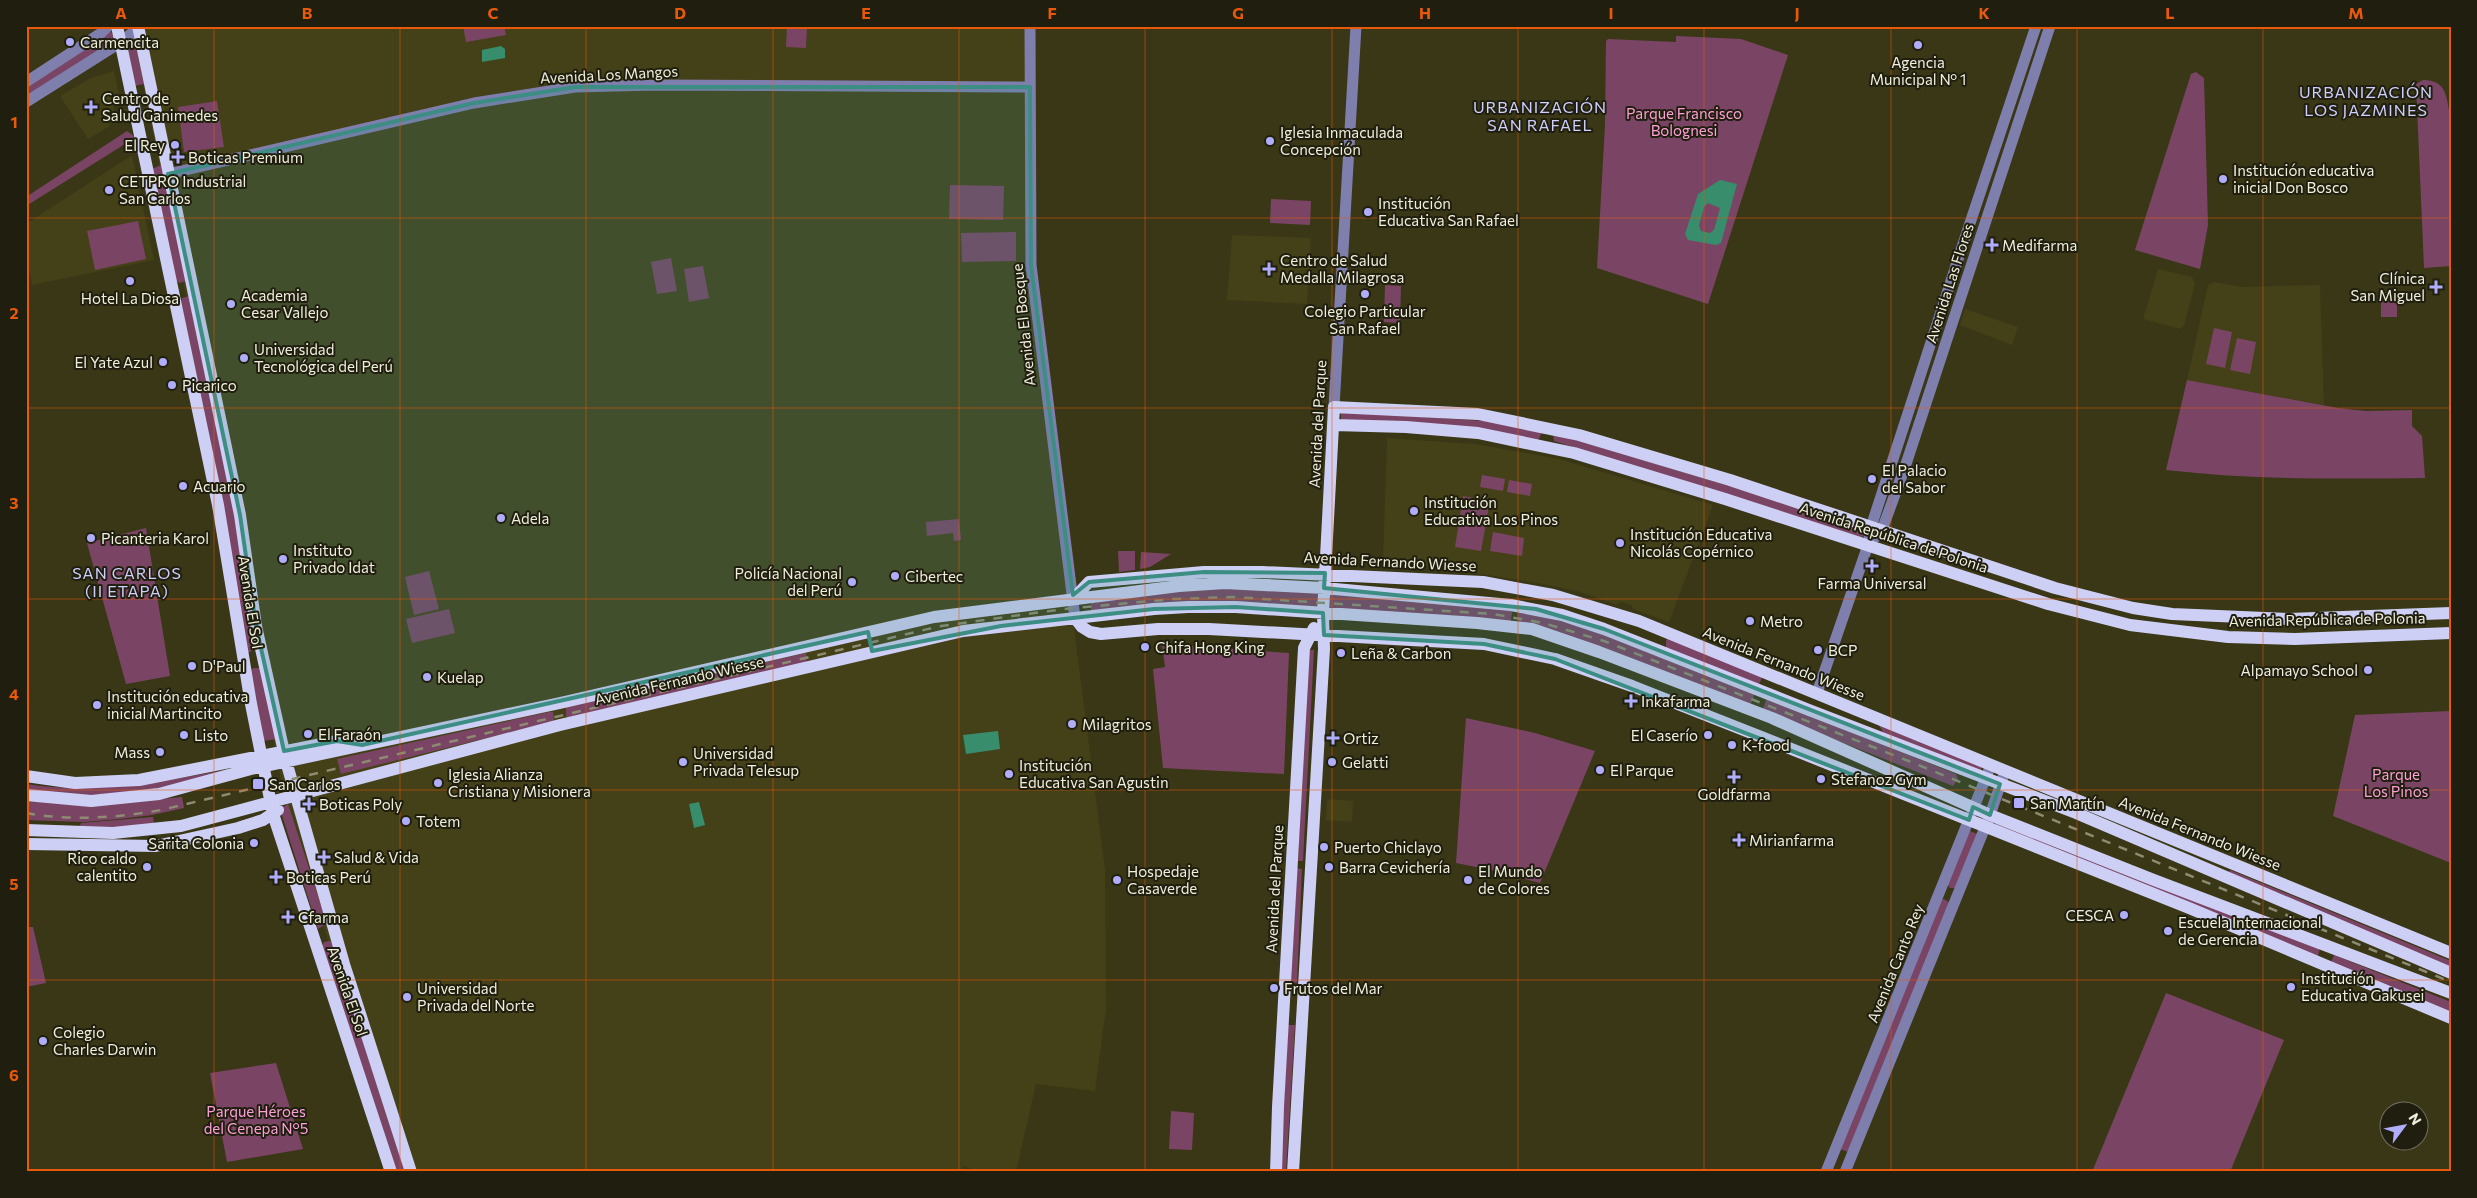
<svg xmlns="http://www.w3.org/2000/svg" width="2477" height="1198" font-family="Commissioner,sans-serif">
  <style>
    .built { fill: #444017 }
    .green { fill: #7a4564 }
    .water { fill: #378d6c; fill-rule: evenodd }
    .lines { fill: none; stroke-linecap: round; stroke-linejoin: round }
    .minor { stroke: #7f7fae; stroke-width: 11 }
    .major { stroke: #cecff5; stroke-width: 12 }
    .rail { stroke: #8d8b71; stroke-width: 2.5; stroke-dasharray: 9 9; stroke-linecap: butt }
    .marked { fill: #3c8e84; fill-opacity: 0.2; stroke: #3c8e84; stroke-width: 4; stroke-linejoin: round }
    .grid { fill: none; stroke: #e8590c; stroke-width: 1; stroke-opacity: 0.55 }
    .poi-dot { fill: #b0aefa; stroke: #1f1e0f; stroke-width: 2 }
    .labels { text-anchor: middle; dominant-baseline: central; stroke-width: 4; stroke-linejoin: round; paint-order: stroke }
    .poi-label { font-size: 15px; fill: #f0efdc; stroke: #1f1e0f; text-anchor: start }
    .street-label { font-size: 15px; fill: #f0efdc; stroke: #1f1e0f }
    .park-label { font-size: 15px; fill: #fda0d6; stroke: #1f1e0f }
    .neighbourhood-label { font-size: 16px; letter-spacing: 1px; fill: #cecffa; stroke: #1f1e0f }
    .neatline { fill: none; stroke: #e8590c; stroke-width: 2 }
    .grid-label { font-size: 16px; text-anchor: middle; font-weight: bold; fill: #e8590c }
  </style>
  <rect width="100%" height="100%" fill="#393716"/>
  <path class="built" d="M131,26H1026V252L1105,870L1106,1009L1095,1091L1036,1084L1016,1172H980L963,1166L961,1172H402L288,816L210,415Z
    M114,71L119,94L111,96L116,119L109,121L110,126L88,139L60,96L91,78Z
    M132,155L154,260L32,285L26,251V224Z
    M1232,235L1311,238L1307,304L1227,300Z
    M2158,269L2192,277L2195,283L2184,326L2180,329L2143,319Z
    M2214,282L2242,287L2320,285L2324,405L2187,380L2208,285Z
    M1965,309L2018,327L2012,345L1960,325Z
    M1387,438L1475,444L1559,459L1713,505L1669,622L1633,609L1631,605L1626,603L1621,602L1617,605L1577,591L1533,582L1437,567L1383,562Z
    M1327,799L1353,801L1352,822L1326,820Z"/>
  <path class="green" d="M463,26H504L506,35L466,42Z
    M787,26H807L806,48L786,47Z
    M111,31L115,41L26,99V84Z
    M1676,36L1741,39L1788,55L1708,304L1597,268L1605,125L1606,41L1608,39L1676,42Z
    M136,46L144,84L134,86L127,48Z
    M2196,72L2204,78L2208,225L2200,269L2135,250L2191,74Z
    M2423,80C2431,80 2439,82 2443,89C2457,109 2451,235 2451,266L2424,268L2416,84Z
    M217,101L224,147L184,152L178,107Z
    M127,131L134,136L133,139L26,206V197Z
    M161,165L186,281L179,283L175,279L152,169Z
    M950,185L1004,186L1003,220L949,219Z
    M1271,199L1311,201L1310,225L1270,223Z
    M138,221L146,259L95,270L87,231Z
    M1016,232V261L962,262L961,233Z
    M671,258L677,291L657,294L651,262Z
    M703,266L709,298L689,302L684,269Z
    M1385,285L1401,286L1400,323L1384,322Z
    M2381,292H2397V317H2381Z
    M189,296L237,525L256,648L248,653L181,302L182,298Z
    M2214,328L2232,332L2225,368L2206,364Z
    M2237,338L2256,342L2250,374L2230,370Z
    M2187,380L2338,408L2366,411L2412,410V426L2422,436L2425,478C2338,479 2253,480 2166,470Z
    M1344,412L1485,421L1542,432L1538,441L1341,420V414Z
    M1553,433L1866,527L1864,536L1861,537L1554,441Z
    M1482,475L1505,479L1503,491L1480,487Z
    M1509,480L1532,484L1530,496L1507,492Z
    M1463,496L1490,501L1481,551L1455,547Z
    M959,519L961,540L954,541L953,533L927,536L926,522Z
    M146,528L170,676L126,684L87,543Z
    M1493,532L1524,538L1522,556L1490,551Z
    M1118,551H1135V570L1119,572Z
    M1141,552L1171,554L1150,567L1140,569Z
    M429,571L439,609L414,615L405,577Z
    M1206,587L1317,592L1321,595L1320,607L1091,612V603Z
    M1331,593L1509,609L1512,612L1511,620L1509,622L1329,608L1328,598Z
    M449,609L455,633L412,643L406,619Z
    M1522,611L1602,632L1755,693L1750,706L1518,621V613Z
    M1669,638L1763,676L1758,686L1666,650V640Z
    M1162,644L1289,653L1284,774L1163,768L1153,669L1165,667Z
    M1308,650H1314L1303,861H1298Z
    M806,653L807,660L805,663L569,718L566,716V707Z
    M254,668H260L278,739L262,741L250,670Z
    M1767,698L1956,774L1958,779L1953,786L1762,711Z
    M2451,711V863L2333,816L2355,715Z
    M549,712H553L554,720L552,722L341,774L337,759Z
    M1466,718L1535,733L1595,751L1540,883L1496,871L1456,863Z
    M1877,722L1982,767L1981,770L1886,737Z
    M241,767L152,790L66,797L26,791V784C98,795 169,780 241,767Z
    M182,797L184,808L152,815L120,819L83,822L26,820V801L95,805Z
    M288,804L327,923L318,929L280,809Z
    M153,817L154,824L123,828L79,829L81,823Z
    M1997,822L2320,948L2317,960L1995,829Z
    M1970,831L1977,834L1955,888H1950L1947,884Z
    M1297,868L1302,869L1297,983L1291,982Z
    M2230,870L2451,961V968L2228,874Z
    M1944,899L1950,903L1848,1152L1840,1149L1941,900Z
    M26,927H33L46,983L26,987Z
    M329,941L334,943L408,1172H396L322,946L324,942Z
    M2334,955L2451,1002V1014L2330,965Z
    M2166,993L2284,1040L2230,1172H2092Z
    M1288,1025H1295L1286,1172H1280Z
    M276,1063L303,1149L227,1162L210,1073Z
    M1171,1111L1194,1113L1192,1150L1169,1149Z"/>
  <path class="water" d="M501,46L505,49V58L482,62V50Z
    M1720,180L1737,184L1721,243L1716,245L1688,240L1685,234L1698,194ZM1708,203L1720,208L1714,230L1710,233L1701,231L1699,226L1704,207Z
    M998,731L1000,749L966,754L963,735Z
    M699,802L705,825L694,828L689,804Z"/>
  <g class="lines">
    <path class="minor" d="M1030,26L1031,265L1075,618
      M26,82L101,33L108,26
      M26,102L121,42L138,28
      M168,174L474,103L575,87L656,85L1030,87
      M1334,407L1356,26
      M1876,537L1882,530L1906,464L2050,26
      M1817,693L1868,545L1871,527L1962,247L2036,26
      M1826,1172L1991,765
      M1845,1172L1990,815L2005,771"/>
    <path class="major" d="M117,26L218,505L251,704L273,814L391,1172
      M138,26L222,428L240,515L256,626L286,761L344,964L411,1172
      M1334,425L1406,427L1478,433L1574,453L1725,499L2048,604L2130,625L2228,637L2295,639L2451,633
      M1074,598L1089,582L1204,572H1262L1483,582L1553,595L1639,621L2451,953
      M1075,618L1082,627L1090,632L1101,634L1158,629H1209L1484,644L1555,659L1632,686L1764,738L2189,908L2451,1018
      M26,776L75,783L139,780L337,741L355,744
      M26,795L91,801L159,794L251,769L560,703L934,617L1179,586L1225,583L1324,588L1511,605L1562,615L1604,629L1809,710L2076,813L2451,973
      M26,830L113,833L181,826L560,725L963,631L1154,609L1188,607H1236L1477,623L1532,629L1599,652L1772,718L1990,815L2154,880L2451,993
      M26,844L156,846L238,828L263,820L278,810
      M1276,1172L1278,1107L1304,648L1314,628
      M1293,1172L1324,649L1323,613L1334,407L1478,414L1579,435L1730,480L2055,588L2133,608L2172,614L2289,619L2451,613"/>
    <path class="rail" d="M26,813C70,821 117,818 161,810L941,626L1064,609L1173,599L1233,597L1493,614L1543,623L1604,641L1911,762L2451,982"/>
  </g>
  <path class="marked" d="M575,87H1030L1031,265L1073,595L1089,582L1204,572L1325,573L1324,588L1536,609L1604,629L2000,784L1990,815L1973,807L1969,820L1555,659L1484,644L1324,635L1323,613L1236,607L1154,609L1001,626L872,651L868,632L362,745L337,741L284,751L256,626L240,515L168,174L474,103Z"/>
  <path class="grid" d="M214,26V1172M400,26V1172M586,26V1172M773,26V1172M959,26V1172M1145,26V1172M1332,26V1172M1518,26V1172M1704,26V1172M1891,26V1172M2077,26V1172M2263,26V1172M26,218H2451M26,408H2451M26,599H2451M26,790H2451M26,980H2451"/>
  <g class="poi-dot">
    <circle cx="70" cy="42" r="5"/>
    <circle cx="1918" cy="45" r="5"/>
    <path d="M88.5 99.5h5v5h5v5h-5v5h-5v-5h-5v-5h5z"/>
    <circle cx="1270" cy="141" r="5"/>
    <circle cx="175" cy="145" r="5"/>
    <path d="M175.5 149.5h5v5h5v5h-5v5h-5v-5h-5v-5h5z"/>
    <circle cx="2223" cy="179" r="5"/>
    <circle cx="109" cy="190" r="5"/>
    <circle cx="1368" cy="212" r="5"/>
    <path d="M1989.5 237.5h5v5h5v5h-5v5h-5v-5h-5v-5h5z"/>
    <path d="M1266.5 261.5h5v5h5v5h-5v5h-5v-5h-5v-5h5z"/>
    <circle cx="130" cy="281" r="5"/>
    <path d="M2433.5 279.5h5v5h5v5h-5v5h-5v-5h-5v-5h5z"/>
    <circle cx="1365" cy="294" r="5"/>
    <circle cx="231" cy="304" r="5"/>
    <circle cx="244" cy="358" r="5"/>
    <circle cx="163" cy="362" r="5"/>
    <circle cx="172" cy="385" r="5"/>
    <circle cx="1872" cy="479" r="5"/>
    <circle cx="183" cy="486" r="5"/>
    <circle cx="1414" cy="511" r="5"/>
    <circle cx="501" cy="518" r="5"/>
    <circle cx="91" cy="538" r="5"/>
    <circle cx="1620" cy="543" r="5"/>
    <circle cx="283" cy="559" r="5"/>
    <path d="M1869.5 558.5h5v5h5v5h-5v5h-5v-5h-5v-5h5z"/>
    <circle cx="895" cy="576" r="5"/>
    <circle cx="852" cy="582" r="5"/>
    <circle cx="1750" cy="621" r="5"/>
    <circle cx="1145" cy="647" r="5"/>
    <circle cx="1818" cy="650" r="5"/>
    <circle cx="1341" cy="653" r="5"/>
    <circle cx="192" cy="666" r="5"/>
    <circle cx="2368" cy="670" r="5"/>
    <circle cx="427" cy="677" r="5"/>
    <path d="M1628.5 693.5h5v5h5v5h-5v5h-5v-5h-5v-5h5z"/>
    <circle cx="97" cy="705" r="5"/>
    <circle cx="1072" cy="724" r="5"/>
    <circle cx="308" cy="734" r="5"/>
    <circle cx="184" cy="735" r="5"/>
    <circle cx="1708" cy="735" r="5"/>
    <path d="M1330.5 730.5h5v5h5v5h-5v5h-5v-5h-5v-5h5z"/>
    <circle cx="1732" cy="745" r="5"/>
    <circle cx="160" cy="752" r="5"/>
    <circle cx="683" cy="762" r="5"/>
    <circle cx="1332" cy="762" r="5"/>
    <circle cx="1600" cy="770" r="5"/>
    <circle cx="1009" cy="774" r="5"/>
    <path d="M1731.5 769.5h5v5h5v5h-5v5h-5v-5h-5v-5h5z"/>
    <circle cx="1821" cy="779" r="5"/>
    <circle cx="438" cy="783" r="5"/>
    <rect x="252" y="778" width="12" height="12" rx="2.5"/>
    <rect x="2013" y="797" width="12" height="12" rx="2.5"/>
    <path d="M306.5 796.5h5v5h5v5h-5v5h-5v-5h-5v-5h5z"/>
    <circle cx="406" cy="821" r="5"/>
    <path d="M1736.5 832.5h5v5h5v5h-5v5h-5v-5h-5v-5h5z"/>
    <circle cx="254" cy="843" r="5"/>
    <circle cx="1324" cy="847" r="5"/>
    <path d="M321.5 849.5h5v5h5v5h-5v5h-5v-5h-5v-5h5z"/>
    <circle cx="147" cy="867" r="5"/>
    <circle cx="1329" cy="867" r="5"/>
    <path d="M273.5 869.5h5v5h5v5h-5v5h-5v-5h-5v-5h5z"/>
    <circle cx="1117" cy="880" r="5"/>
    <circle cx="1468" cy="880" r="5"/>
    <circle cx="2124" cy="915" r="5"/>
    <path d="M285.5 909.5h5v5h5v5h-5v5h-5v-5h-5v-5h5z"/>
    <circle cx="2168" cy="931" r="5"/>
    <circle cx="2291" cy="987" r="5"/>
    <circle cx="1274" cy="988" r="5"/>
    <circle cx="407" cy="997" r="5"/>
    <circle cx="43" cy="1041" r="5"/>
  </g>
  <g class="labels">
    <g class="poi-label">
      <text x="80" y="42">Carmencita</text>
      <text x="1918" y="62" text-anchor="middle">Agencia<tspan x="1918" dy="17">Municipal Nº 1</tspan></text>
      <text x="102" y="98">Centro de<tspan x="102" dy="17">Salud Ganimedes</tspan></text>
      <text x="1280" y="132">Iglesia Inmaculada<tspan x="1280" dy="17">Concepción</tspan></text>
      <text x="165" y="145" text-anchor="end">El Rey</text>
      <text x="188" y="157">Boticas Premium</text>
      <text x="2233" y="170">Institución educativa<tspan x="2233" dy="17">inicial Don Bosco</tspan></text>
      <text x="119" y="181">CETPRO Industrial<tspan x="119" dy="17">San Carlos</tspan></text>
      <text x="1378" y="203">Institución<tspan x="1378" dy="17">Educativa San Rafael</tspan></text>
      <text x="2002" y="245">Medifarma</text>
      <text x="1280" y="260">Centro de Salud<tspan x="1280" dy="17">Medalla Milagrosa</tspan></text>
      <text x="2425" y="278" text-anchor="end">Clínica<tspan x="2425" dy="17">San Miguel</tspan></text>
      <text x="241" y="295">Academia<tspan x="241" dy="17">Cesar Vallejo</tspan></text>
      <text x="130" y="298" text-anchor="middle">Hotel La Diosa</text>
      <text x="1365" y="311" text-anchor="middle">Colegio Particular<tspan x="1365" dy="17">San Rafael</tspan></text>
      <text x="254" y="349">Universidad<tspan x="254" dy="17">Tecnológica del Perú</tspan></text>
      <text x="153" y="362" text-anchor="end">El Yate Azul</text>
      <text x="182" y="385">Picarico</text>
      <text x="1882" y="470">El Palacio<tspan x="1882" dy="17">del Sabor</tspan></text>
      <text x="193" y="486">Acuario</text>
      <text x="1424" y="502">Institución<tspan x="1424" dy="17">Educativa Los Pinos</tspan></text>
      <text x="511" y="518">Adela</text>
      <text x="1630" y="534">Institución Educativa<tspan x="1630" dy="17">Nicolás Copérnico</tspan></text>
      <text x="101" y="538">Picanteria Karol</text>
      <text x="293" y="550">Instituto<tspan x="293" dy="17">Privado Idat</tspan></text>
      <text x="842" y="573" text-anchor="end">Policía Nacional<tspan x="842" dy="17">del Perú</tspan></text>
      <text x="905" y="576">Cibertec</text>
      <text x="1872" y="583" text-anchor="middle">Farma Universal</text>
      <text x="1760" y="621">Metro</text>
      <text x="1155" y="647">Chifa Hong King</text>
      <text x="1828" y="650">BCP</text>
      <text x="1351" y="653">Leña &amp; Carbon</text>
      <text x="202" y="666">D'Paul</text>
      <text x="2358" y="670" text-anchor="end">Alpamayo School</text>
      <text x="437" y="677">Kuelap</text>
      <text x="107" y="696">Institución educativa<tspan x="107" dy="17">inicial Martincito</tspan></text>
      <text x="1641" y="701">Inkafarma</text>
      <text x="1082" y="724">Milagritos</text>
      <text x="318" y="734">El Faraón</text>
      <text x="194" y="735">Listo</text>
      <text x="1698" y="735" text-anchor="end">El Caserío</text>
      <text x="1343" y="738">Ortiz</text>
      <text x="1742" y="745">K-food</text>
      <text x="150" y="752" text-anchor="end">Mass</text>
      <text x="693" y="753">Universidad<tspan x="693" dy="17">Privada Telesup</tspan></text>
      <text x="1342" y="762">Gelatti</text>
      <text x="1019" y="765">Institución<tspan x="1019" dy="17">Educativa San Agustin</tspan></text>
      <text x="1610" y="770">El Parque</text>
      <text x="448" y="774">Iglesia Alianza<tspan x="448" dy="17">Cristiana y Misionera</tspan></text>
      <text x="1831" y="779">Stefanoz Gym</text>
      <text x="269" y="784">San Carlos</text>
      <text x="1734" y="794" text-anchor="middle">Goldfarma</text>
      <text x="2030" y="803">San Martín</text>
      <text x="319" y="804">Boticas Poly</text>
      <text x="416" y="821">Totem</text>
      <text x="1749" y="840">Mirianfarma</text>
      <text x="244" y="843" text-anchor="end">Sarita Colonia</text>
      <text x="1334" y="847">Puerto Chiclayo</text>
      <text x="334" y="857">Salud &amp; Vida</text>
      <text x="137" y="858" text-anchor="end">Rico caldo<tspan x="137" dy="17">calentito</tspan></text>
      <text x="1339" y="867">Barra Cevichería</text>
      <text x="1127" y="871">Hospedaje<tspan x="1127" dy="17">Casaverde</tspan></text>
      <text x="1478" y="871">El Mundo<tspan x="1478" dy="17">de Colores</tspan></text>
      <text x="286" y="877">Boticas Perú</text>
      <text x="2114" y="915" text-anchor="end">CESCA</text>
      <text x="298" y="917">Cfarma</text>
      <text x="2178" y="922">Escuela Internacional<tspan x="2178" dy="17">de Gerencia</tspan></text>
      <text x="2301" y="978">Institución<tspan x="2301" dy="17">Educativa Gakusei</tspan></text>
      <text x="417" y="988">Universidad<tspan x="417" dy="17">Privada del Norte</tspan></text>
      <text x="1284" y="988">Frutos del Mar</text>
      <text x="53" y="1032">Colegio<tspan x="53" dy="17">Charles Darwin</tspan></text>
    </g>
    <g class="street-label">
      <text transform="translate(609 74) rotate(-3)">Avenida Los Mangos</text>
      <text transform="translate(1949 283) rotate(-72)">Avenida Las Flores</text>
      <text transform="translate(1023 325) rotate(-96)">Avenida El Bosque</text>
      <text transform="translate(1317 424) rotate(-87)">Avenida del Parque</text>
      <text transform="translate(1894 537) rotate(18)">Avenida República de Polonia</text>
      <text transform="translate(1390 561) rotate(3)">Avenida Fernando Wiesse</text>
      <text transform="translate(251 602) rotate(81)">Avenida El Sol</text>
      <text transform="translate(2327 619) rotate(-1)">Avenida República de Polonia</text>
      <text transform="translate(1784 663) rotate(22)">Avenida Fernando Wiesse</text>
      <text transform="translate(679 680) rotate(-13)">Avenida Fernando Wiesse</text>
      <text transform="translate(2200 833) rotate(22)">Avenida Fernando Wiesse</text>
      <text transform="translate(1274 889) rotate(-87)">Avenida del Parque</text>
      <text transform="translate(1895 963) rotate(-68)">Avenida Canto Rey</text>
      <text transform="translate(348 991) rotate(71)">Avenida El Sol</text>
    </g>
    <g class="park-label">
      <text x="1684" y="113">Parque Francisco<tspan x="1684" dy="17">Bolognesi</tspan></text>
      <text x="2396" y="774">Parque<tspan x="2396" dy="17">Los Pinos</tspan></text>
      <text x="256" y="1111">Parque Héroes<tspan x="256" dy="17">del Cenepa N°5</tspan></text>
    </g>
    <g class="neighbourhood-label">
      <text x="2366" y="91">URBANIZACIÓN<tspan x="2366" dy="18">LOS JAZMINES</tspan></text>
      <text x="1540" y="106">URBANIZACIÓN<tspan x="1540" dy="18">SAN RAFAEL</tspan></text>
      <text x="127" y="572">SAN CARLOS<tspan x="127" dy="18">(II ETAPA)</tspan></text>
    </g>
  </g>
  <rect width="2477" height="1198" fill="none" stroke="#1f1e0f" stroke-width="55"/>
  <g transform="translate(2404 1126) rotate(58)"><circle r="24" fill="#1f1e0f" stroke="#737261"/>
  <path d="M0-4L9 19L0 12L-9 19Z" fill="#b0aefa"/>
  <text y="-8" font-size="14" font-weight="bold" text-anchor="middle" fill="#f0efdc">N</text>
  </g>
  <rect x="28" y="28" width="2422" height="1142" class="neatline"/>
  <g class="grid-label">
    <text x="121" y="19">A</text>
    <text x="307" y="19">B</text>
    <text x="493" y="19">C</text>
    <text x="680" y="19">D</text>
    <text x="866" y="19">E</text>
    <text x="1052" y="19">F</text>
    <text x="1238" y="19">G</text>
    <text x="1425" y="19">H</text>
    <text x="1611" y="19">I</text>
    <text x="1797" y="19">J</text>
    <text x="1984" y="19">K</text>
    <text x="2170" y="19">L</text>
    <text x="2356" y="19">M</text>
    <text x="14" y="128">1</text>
    <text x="14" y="319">2</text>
    <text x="14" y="509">3</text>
    <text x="14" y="700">4</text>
    <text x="14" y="890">5</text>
    <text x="14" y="1081">6</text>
  </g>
</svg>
